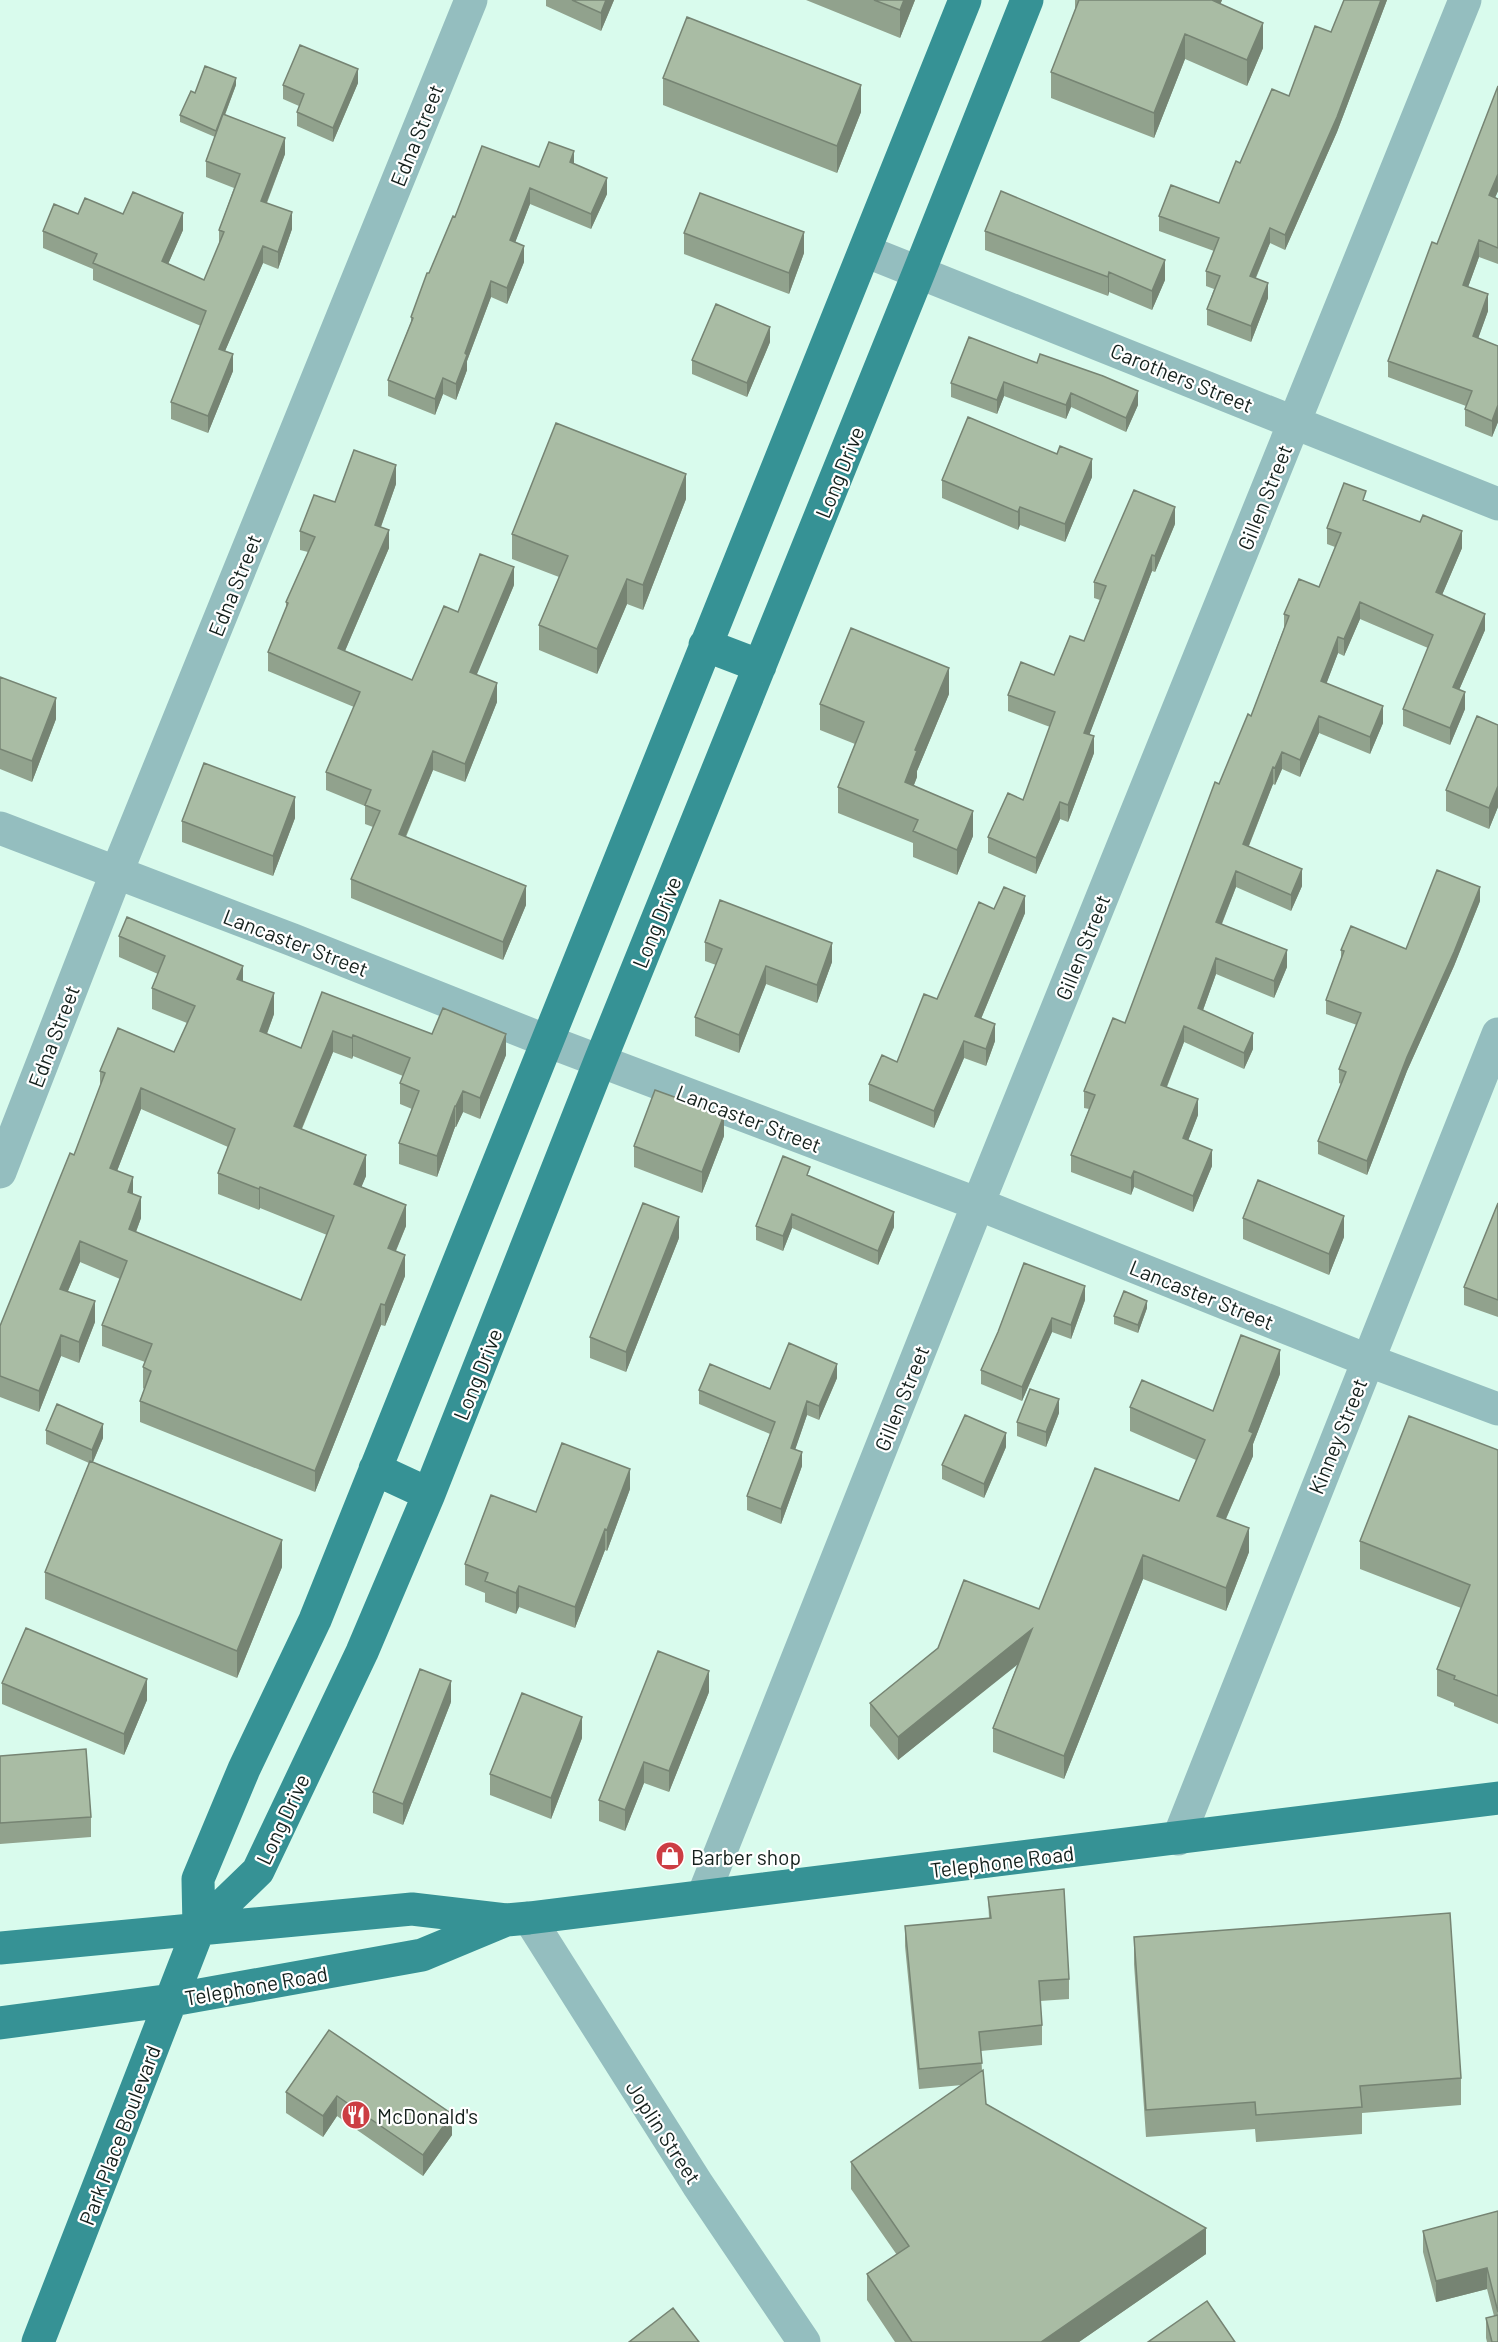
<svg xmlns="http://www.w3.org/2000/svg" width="1498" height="2342" font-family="Barlow,sans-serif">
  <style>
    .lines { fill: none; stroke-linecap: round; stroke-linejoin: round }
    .minor { stroke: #94bebf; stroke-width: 33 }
    .major { stroke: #369295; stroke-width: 33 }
    .wall { fill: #91a28d; fill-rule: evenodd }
    .shaded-wall { fill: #768473 }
    .building { fill: #a9bca4; stroke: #768473; stroke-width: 1.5; fill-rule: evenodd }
    .labels { text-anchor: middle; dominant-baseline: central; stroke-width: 4.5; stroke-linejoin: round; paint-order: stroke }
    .street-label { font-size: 21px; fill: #14201c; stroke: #fff }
    .poi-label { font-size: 21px; fill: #14201c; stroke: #fff; text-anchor: start }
  </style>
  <rect width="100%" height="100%" fill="#d9fbed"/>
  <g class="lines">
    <path class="minor" d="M865,251L1498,504
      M0,828L293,940L547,1041L978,1204L1367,1360L1498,1409
      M0,1172L116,874L471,0
      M1178,1839L1498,1034
      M703,1896L978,1204L1465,0
      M529,1918L698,2185L804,2342"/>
    <path class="major" d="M705,645L760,666
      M375,1469L429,1494
      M199,1928L258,1871L362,1652L429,1494L600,1061L919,272L1027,0
      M0,1948L412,1909L506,1920L529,1918L1498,1798
      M0,2023L172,2000L422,1955L504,1921
      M38,2342L199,1928L198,1879L244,1769L315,1620L965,0"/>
  </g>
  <path class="wall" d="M546,0H614L601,31L546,6Z
    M806,0H915L900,38Z
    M1075,0H1222L1220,4L1263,48L1247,86L1185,59L1154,138L1051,98V72L1075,11Z
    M1344,0H1387L1337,132L1285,250L1270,243L1256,278L1268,298L1251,342L1207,325V309L1214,289L1206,286V271L1214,251L1159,231V216L1219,203L1240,163L1289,96L1331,32Z
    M663,78L861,112L837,173L663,105Z
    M358,83L333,142L297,126V112L299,106L283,99V85Z
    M236,85L225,115L285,154L267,203L292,229L278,269L263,263L225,351L233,371L208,433L171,419V402L201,326L93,280V269L43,248V231L78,214H123L183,230L168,264L204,280L219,245V230L234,188L206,177V161L215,137L180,122V115L195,93Z
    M1498,86V191L1495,197L1498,199V264L1479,257L1468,287L1488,311L1478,338L1498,346V422L1492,437L1465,426V409L1466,406L1388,377V361L1437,244Z
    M574,164L607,194L591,229L530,204L515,242L524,262L507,304L491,297L467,361V370L456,400L443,394L435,415L388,396V380L411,322V317L429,273L455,217L539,167Z
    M985,231L1165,280L1152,310L1109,292L1108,296L985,250Z
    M684,233L804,253L789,294L684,254Z
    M969,337L1138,405L1126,432L1071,407L1066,419L1004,396L997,414L951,397V383Z
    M770,342L747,397L692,374V360Z
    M1092,477L1065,542L1020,525L1018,530L942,498V480Z
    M396,484L381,527L389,548L345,651L412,680L458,612L514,585L476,675L497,702L465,782L433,770L406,837L526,905L503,960L351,898V879L373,827L365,824V806L326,790V772L354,707L268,671V652L286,609V602L308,552L300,550V531L335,502Z
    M686,499L643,610L627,604L597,674L539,650V625L559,577L512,559V534Z
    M1366,501L1462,548L1442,595L1485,630L1459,690L1465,709L1450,745L1403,726V709L1428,648L1360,619L1344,656L1338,653L1326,684L1383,723L1370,754L1319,733L1300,777L1282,769L1275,785L1273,784L1249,846L1302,886L1291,911L1236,887L1222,924L1287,967L1274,998L1216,974L1203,1010L1253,1049L1244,1069L1184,1042L1167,1087L1198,1115L1188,1140L1212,1166L1193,1212L1134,1187L1131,1195L1071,1172V1155L1089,1109L1084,1108V1091L1125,1023L1219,784L1251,716L1284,628V614L1319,587L1335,547L1327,544V528Z
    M1175,524L1155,572L1152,571L1089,735L1094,753L1068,822L1060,819L1036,874L988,853V837L1023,800L1050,727L1008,711V695L1054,675L1084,641L1100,600L1094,598V582Z
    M0,677L56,719L32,782L0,769Z
    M949,694L917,771V777L914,785L973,836L957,875L913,857V843L838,813V787L855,744L820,730V704Z
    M1498,725V807L1489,829L1446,811V790Z
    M295,818L273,876L182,842V821Z
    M1480,901L1454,966L1407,1071L1367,1175L1318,1154V1141L1341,1084L1339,1083V1069L1357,1025L1326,1014V1000L1341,959V950L1406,949Z
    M994,909L1025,913L981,1019L995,1041L986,1066L964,1058L934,1128L869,1101V1084L897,1062Z
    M119,936L243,981L274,1014L267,1034L301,1048L322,992L432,1034L506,1055L480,1119L463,1112L456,1127H455L437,1177L399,1164V1143L412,1109L400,1104V1083L403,1076L353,1056L352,1059L333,1052L302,1129L366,1176L361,1187L406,1226L396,1251L405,1276L385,1326L381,1325L315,1492L140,1422V1401L144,1389L143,1388V1367L145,1362L102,1346V1325L120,1279L80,1262L68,1291L95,1322L79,1363L61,1356L39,1412L0,1397V1326L74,1155L100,1086V1071L174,1052L187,1023L152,1009V988L158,974L119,957ZM141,1109L228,1147L218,1173V1194L259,1210L260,1208L327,1235L301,1300L136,1232L141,1218L133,1194L117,1171Z
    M705,942L832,962L817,1003L766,984L739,1053L695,1036V1017L716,965L705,961Z
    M724,1136L702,1193L634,1167V1146Z
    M810,1177L894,1227L878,1265L792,1228L783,1251L756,1240V1226Z
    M1498,1203V1317L1464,1305V1287Z
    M1243,1218L1344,1237L1329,1275L1243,1239Z
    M679,1238L626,1372L590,1358V1337Z
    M1085,1300L1071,1339L1052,1332L1022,1401L981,1384V1370L998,1332Z
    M1147,1308L1138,1333L1114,1324V1316Z
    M1280,1374L1253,1444V1456L1226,1519L1249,1552L1226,1611L1143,1579L1064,1779L993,1752V1728L1018,1663L898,1760L870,1726V1703L1039,1609L1179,1501L1196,1460L1130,1431V1407L1213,1411Z
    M837,1378L819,1420L807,1415L795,1449L802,1466L781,1524L747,1510V1496L770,1434L699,1404V1390L770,1389Z
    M1059,1413L1046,1447L1017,1436V1422Z
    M46,1430L103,1438L93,1462L282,1567L237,1678L45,1599V1572L89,1463L46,1444Z
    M1006,1447L984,1498L942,1479V1465Z
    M1498,1450V1724L1454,1706V1703L1437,1696V1669L1461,1608L1360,1569V1541Z
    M630,1489L607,1551L605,1550L575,1628L519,1607L516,1614L485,1602V1593L465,1585V1564L536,1512Z
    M2,1683L147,1700L124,1755L2,1704Z
    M709,1692L669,1792L644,1783L625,1831L599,1821V1800Z
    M451,1702L403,1825L373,1813V1792Z
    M582,1738L551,1819L490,1795V1774Z
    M0,1756L91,1817V1837L0,1844Z
    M988,1897L1069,1979V1999L1040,2001L1042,2025V2045L981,2051L982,2071L986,2104L1206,2254L1079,2342H895L867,2300V2274L897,2255L851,2189V2162L962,2085L919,2089L905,1946V1926L989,1918Z
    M1134,1937L1461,2078V2105L1362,2113V2134L1256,2142L1255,2129L1146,2137L1134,1964Z
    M329,2030L452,2135L423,2176L337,2116L323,2137L286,2113V2092Z
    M1498,2211V2342H1487L1486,2338V2318L1494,2316L1487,2289L1436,2302L1423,2252V2231Z"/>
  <path class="shaded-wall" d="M606,0H614L601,31V13Z
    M904,0H915L900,38V10Z
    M1212,0H1222L1212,26Z
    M1381,0H1387L1337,132L1285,250V235Z
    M1263,23V48L1247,86V60Z
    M1185,34V59L1154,138V113Z
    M358,69V83L333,142V128Z
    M236,78V85L216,138V131Z
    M861,85V112L837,173V146Z
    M285,138V154L261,217V201Z
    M574,151V167L570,162Z
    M1498,174V191L1489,212V195Z
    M607,178V194L591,229V214Z
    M530,188V204L510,256V240Z
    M292,212V229L278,269V252Z
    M183,213V230L162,278V261Z
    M1270,228V243L1250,291V276Z
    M804,232V253L789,294V273Z
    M1479,240V257L1463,301V285Z
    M263,246V263L219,365V349Z
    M524,246V262L507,304V288Z
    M1165,260V280L1152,310V291Z
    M1109,272V292L1108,296V277Z
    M491,281V297L467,361V370L456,400V384L465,353Z
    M1268,283V298L1251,342V326Z
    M1488,294V311L1473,353V336Z
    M770,327V342L747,397V383Z
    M233,354V371L208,433V416Z
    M443,378V394L435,415V399Z
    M1004,382V396L997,414V400Z
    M1138,391V405L1126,432V418Z
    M1071,393V407L1066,419V405Z
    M1498,405V422L1492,437V421Z
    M1092,459V477L1065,542V524Z
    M396,465V484L375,543V525Z
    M686,474V499L643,610V585Z
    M1020,507V525L1018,530V512Z
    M1175,507V524L1155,572V556Z
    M389,530V548L338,667V648Z
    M1462,531V548L1436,609V592Z
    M1152,555V571L1084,749V733Z
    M514,567V585L470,691V672Z
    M627,579V604L597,674V649Z
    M1360,602V619L1344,656V639Z
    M1485,614V630L1453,704V687Z
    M1338,637V653L1321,698V681Z
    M949,668V694L917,771V777L905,807V782L915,750Z
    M497,683V702L465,782V764Z
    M1465,692V709L1450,745V728Z
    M56,698V719L32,782V761Z
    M1383,706V723L1370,754V737Z
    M1319,716V733L1300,777V760Z
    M1094,736V753L1068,822V805Z
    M433,751V770L399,852V834Z
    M1282,752V769L1275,785V768Z
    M1273,767V784L1243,860V844Z
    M1498,786V807L1489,829V808Z
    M295,797V818L273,876V856Z
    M1060,802V819L1036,874V858Z
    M973,811V836L957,875V850Z
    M1302,869V886L1291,911V895Z
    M1236,871V887L1216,938V922Z
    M526,886V905L503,960V942Z
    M1480,887V901L1454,966L1407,1071L1367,1175V1161L1407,1057Z
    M1025,896V913L975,1033V1016Z
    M832,943V962L817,1003V985Z
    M1287,950V967L1274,998V981Z
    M1216,958V974L1198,1024V1008Z
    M243,966V987L237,979Z
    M766,966V984L739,1053V1035Z
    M274,993V1014L260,1052V1031Z
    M995,1024V1041L986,1066V1049Z
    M1184,1026V1042L1161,1101V1085Z
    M333,1031V1052L294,1147V1126Z
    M1253,1033V1049L1244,1069V1053Z
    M506,1034V1055L480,1119V1098Z
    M353,1035V1056L352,1059V1038Z
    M964,1041V1058L934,1128V1111Z
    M141,1088V1109L110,1189V1168Z
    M463,1091V1112L456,1127V1106Z
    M1198,1099V1115L1183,1154V1138Z
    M455,1106V1127L437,1177V1156Z
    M724,1115V1136L702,1193V1172Z
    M1212,1150V1166L1193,1212V1196Z
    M366,1155V1176L354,1205V1184Z
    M1134,1171V1187L1131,1195V1178Z
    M133,1177V1198L128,1192Z
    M260,1187V1208L259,1210V1189Z
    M141,1197V1218L129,1250V1229Z
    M406,1205V1226L388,1269V1248Z
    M894,1212V1227L878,1265V1251Z
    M792,1214V1228L783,1251V1236Z
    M1344,1216V1237L1329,1275V1254Z
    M679,1217V1238L626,1372V1352Z
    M80,1241V1262L60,1310V1289Z
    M405,1255V1276L385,1326V1305Z
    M1085,1286V1300L1071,1339V1325Z
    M95,1301V1322L79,1363V1342Z
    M1147,1301V1308L1138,1333V1325Z
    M381,1304V1325L315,1492V1471Z
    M1052,1318V1332L1022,1401V1387Z
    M61,1335V1356L39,1412V1391Z
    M1280,1350V1374L1253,1444V1456L1217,1539V1516Z
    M837,1364V1378L819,1420V1406Z
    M1059,1399V1413L1046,1447V1432Z
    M807,1401V1415L791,1462V1448Z
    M103,1424V1438L92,1464V1450Z
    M1006,1433V1447L984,1498V1484Z
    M802,1452V1466L781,1524V1509Z
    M630,1469V1489L607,1551V1530Z
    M1249,1528V1552L1226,1611V1588Z
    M605,1529V1550L575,1628V1607Z
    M282,1540V1567L237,1678V1651Z
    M1143,1555V1579L1064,1779V1756Z
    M519,1586V1607L516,1614V1593Z
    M1032,1629V1653L898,1760V1737Z
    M709,1671V1692L669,1792V1771Z
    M147,1679V1700L124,1755V1734Z
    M451,1681V1702L403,1825V1804Z
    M582,1717V1738L551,1819V1798Z
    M644,1762V1783L625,1831V1810Z
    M337,2096V2116L323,2137V2116Z
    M452,2114V2135L423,2176V2155Z
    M1206,2228V2254L1079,2342H1041Z
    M1487,2268V2289L1436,2302V2281Z"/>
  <path class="building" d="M572,0H606L601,13Z
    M874,0H904L900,10Z
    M1079,0H1212L1263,23L1247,60L1185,34L1154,113L1051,72Z
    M1344,0H1381L1337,117L1285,235L1270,228L1250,276L1268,283L1251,326L1207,309L1220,276L1206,271L1219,238L1159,216L1171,185L1219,203L1236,161L1240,163L1272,89L1289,96L1315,26L1331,32Z
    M687,17L861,85L837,146L663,78Z
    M300,45L358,69L333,128L297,112L304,94L283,85Z
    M205,66L236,78L216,131L180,115L191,91L195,93Z
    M1498,86V174L1489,195L1498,199V248L1479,240L1463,285L1488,294L1473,336L1498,346V405L1492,421L1465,409L1472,391L1388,361L1432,242L1437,244Z
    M223,114L285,138L261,201L292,212L278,252L263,246L219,349L233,354L208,416L171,402L206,311L93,263L97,254L43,231L54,204L78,214L85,198L123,214L133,192L183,213L162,261L204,280L224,232L219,230L240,174L206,161Z
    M549,142L574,151L570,162L607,178L591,214L530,188L510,240L524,246L507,288L491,281L465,353L467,355L456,384L443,378L435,399L388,380L413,318L411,317L427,273H429L453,216L455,217L482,146L539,167Z
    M1001,191L1165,260L1152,291L1109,272L1108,277L985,231Z
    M700,193L804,232L789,273L684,233Z
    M716,304L770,327L747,383L692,360Z
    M969,337L1037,363L1040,354L1103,376L1138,391L1126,418L1071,393L1066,405L1004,382L997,400L951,383Z
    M968,417L1057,454L1060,446L1092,459L1065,524L1020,507L1018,512L942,480Z
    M556,423L686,474L643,585L627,579L597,649L539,625L568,556L512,534Z
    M354,450L396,465L375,525L389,530L338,648L412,680L444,606L458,612L480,554L514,567L470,672L497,683L465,764L433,751L399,834L526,886L503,942L351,879L380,811L365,805L371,790L326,772L360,692L268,652L288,603L286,602L315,537L300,531L314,495L335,502Z
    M1344,483L1366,491L1363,500L1420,522L1423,515L1462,531L1436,592L1485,614L1453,687L1465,692L1450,728L1403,709L1433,635L1360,602L1344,639L1338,637L1321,681L1383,706L1370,737L1319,716L1300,760L1282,752L1275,768L1273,767L1243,844L1302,869L1291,895L1236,871L1216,922L1287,950L1274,981L1216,958L1198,1008L1253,1033L1244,1053L1184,1026L1161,1085L1198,1099L1183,1138L1212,1150L1193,1196L1134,1171L1131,1178L1071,1155L1095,1095L1084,1091L1113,1018L1125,1023L1215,782L1219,784L1248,714L1251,716L1289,616L1284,614L1299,579L1319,587L1341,533L1327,528Z
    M1134,490L1175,507L1155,556L1152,555L1084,733L1094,736L1068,805L1060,802L1036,858L988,837L1008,793L1023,800L1055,712L1008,695L1021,662L1054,675L1070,636L1084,641L1106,586L1094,582Z
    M851,628L949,668L915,750L917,751L905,782L973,811L957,850L913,831L918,820L838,787L864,722L820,704Z
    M0,677L56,698L32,761L0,749Z
    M1477,716L1498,725V786L1489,808L1446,790Z
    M204,763L295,797L273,856L182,821Z
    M1437,870L1480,887L1454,952L1407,1057L1367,1161L1318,1141L1346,1072L1339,1069L1361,1013L1326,1000L1344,951L1341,950L1351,926L1406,949Z
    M1004,887L1025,896L975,1016L995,1024L986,1049L964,1041L934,1111L869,1084L882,1055L897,1062L924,994L937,999L979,902L994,909Z
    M720,900L832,943L817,985L766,966L739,1035L695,1017L722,949L705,942Z
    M127,917L243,966L237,979L274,993L260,1031L301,1048L322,992L432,1034L443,1008L506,1034L480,1098L463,1091L456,1106H455L437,1156L399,1143L419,1091L400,1083L410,1058L353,1035L352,1038L333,1031L294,1126L366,1155L354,1184L406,1205L388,1248L405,1255L385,1305L381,1304L315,1471L140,1401L151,1371L143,1367L152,1344L102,1325L127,1261L80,1241L60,1289L95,1301L79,1342L61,1335L39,1391L0,1376V1326L70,1153L74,1155L105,1073L100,1071L118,1028L174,1052L195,1006L152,988L165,956L119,936ZM141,1088L235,1129L218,1173L259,1189L260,1187L334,1216L301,1300L129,1229L141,1197L128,1192L133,1177L110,1168Z
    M655,1090L724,1115L702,1172L634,1146Z
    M783,1156L810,1167L807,1175L894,1212L878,1251L792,1214L783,1236L756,1226Z
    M1258,1180L1344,1216L1329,1254L1243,1218Z
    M643,1203L679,1217L626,1352L590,1337Z
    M1498,1203V1300L1464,1287Z
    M1024,1263L1085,1286L1071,1325L1052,1318L1022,1387L981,1370L998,1332Z
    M1124,1291L1147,1301L1138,1325L1114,1316Z
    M1241,1335L1280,1350L1249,1431L1253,1433L1217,1516L1249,1528L1226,1588L1143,1555L1064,1756L993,1728L1032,1629L898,1737L870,1703L938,1648L964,1580L1039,1609L1095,1468L1179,1501L1205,1440L1130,1407L1142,1380L1213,1411Z
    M789,1343L837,1364L819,1406L807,1401L791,1448L802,1452L781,1509L747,1496L775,1422L699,1390L710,1364L770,1389Z
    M1030,1389L1059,1399L1046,1432L1017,1422Z
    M57,1404L103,1424L92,1450L46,1430Z
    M965,1415L1006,1433L984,1484L942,1465Z
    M1409,1416L1498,1450V1696L1454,1679L1455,1676L1437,1669L1470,1585L1360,1541Z
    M562,1443L630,1469L607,1530L605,1529L575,1607L519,1586L516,1593L485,1581L488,1573L465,1564L491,1495L536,1512Z
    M90,1461L282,1540L237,1651L45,1572Z
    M26,1628L147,1679L124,1734L2,1683Z
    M658,1651L709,1671L669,1771L644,1762L625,1810L599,1800Z
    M420,1669L451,1681L403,1804L373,1792Z
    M522,1693L582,1717L551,1798L490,1774Z
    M86,1749L91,1817L0,1823V1756Z
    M1064,1889L1069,1979L1039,1981L1042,2025L979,2032L982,2063L919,2069L905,1926L991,1918L988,1897Z
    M1450,1913L1461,2078L1360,2086L1362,2107L1256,2115L1255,2102L1146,2110L1134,1937Z
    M329,2030L452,2114L423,2155L337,2096L323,2116L286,2092Z
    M983,2070L986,2104L1206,2228L1041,2342H912L867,2274L909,2246L851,2162Z
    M1498,2211V2312L1487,2268L1436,2281L1423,2231Z
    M1207,2301L1235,2342H1148Z
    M673,2308L699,2342H629Z
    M1498,2315V2342H1492L1486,2318Z"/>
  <defs>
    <g id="shop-disc" transform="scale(1.5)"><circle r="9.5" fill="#cc3d43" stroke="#fff"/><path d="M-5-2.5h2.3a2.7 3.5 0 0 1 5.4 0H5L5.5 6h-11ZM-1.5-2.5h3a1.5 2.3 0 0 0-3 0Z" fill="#fff"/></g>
    <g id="restaurant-disc" transform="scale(1.5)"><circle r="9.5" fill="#cc3d43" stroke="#fff"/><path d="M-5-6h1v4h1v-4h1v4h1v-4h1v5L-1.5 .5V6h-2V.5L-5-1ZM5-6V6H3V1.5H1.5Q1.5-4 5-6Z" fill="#fff"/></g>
  </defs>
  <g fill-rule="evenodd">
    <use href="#shop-disc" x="670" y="1856"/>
    <use href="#restaurant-disc" x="356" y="2115"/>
  </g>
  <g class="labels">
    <g class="street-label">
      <text transform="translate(416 135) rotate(-68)">Edna Street</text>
      <text transform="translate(1182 377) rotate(22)">Carothers Street</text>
      <text transform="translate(839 472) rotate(-68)">Long Drive</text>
      <text transform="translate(1264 497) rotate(-68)">Gillen Street</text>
      <text transform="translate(234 585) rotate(-68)">Edna Street</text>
      <text transform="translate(656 922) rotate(-68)">Long Drive</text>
      <text transform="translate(296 942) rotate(21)">Lancaster Street</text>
      <text transform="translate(1082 947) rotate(-68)">Gillen Street</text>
      <text transform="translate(53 1036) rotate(-69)">Edna Street</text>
      <text transform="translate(749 1118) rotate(21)">Lancaster Street</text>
      <text transform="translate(1202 1294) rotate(22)">Lancaster Street</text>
      <text transform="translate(477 1374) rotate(-68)">Long Drive</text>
      <text transform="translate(901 1398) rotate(-68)">Gillen Street</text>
      <text transform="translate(1337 1436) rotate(-68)">Kinney Street</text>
      <text transform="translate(282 1819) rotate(-65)">Long Drive</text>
      <text transform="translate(1002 1861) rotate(-7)">Telephone Road</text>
      <text transform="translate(256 1985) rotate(-10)">Telephone Road</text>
      <text transform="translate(664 2132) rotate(57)">Joplin Street</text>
      <text transform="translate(119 2135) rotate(-69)">Park Place Boulevard</text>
    </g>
    <g class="poi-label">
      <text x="691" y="1856">Barber shop</text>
      <text x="377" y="2115">McDonald's</text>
    </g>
  </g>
</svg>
